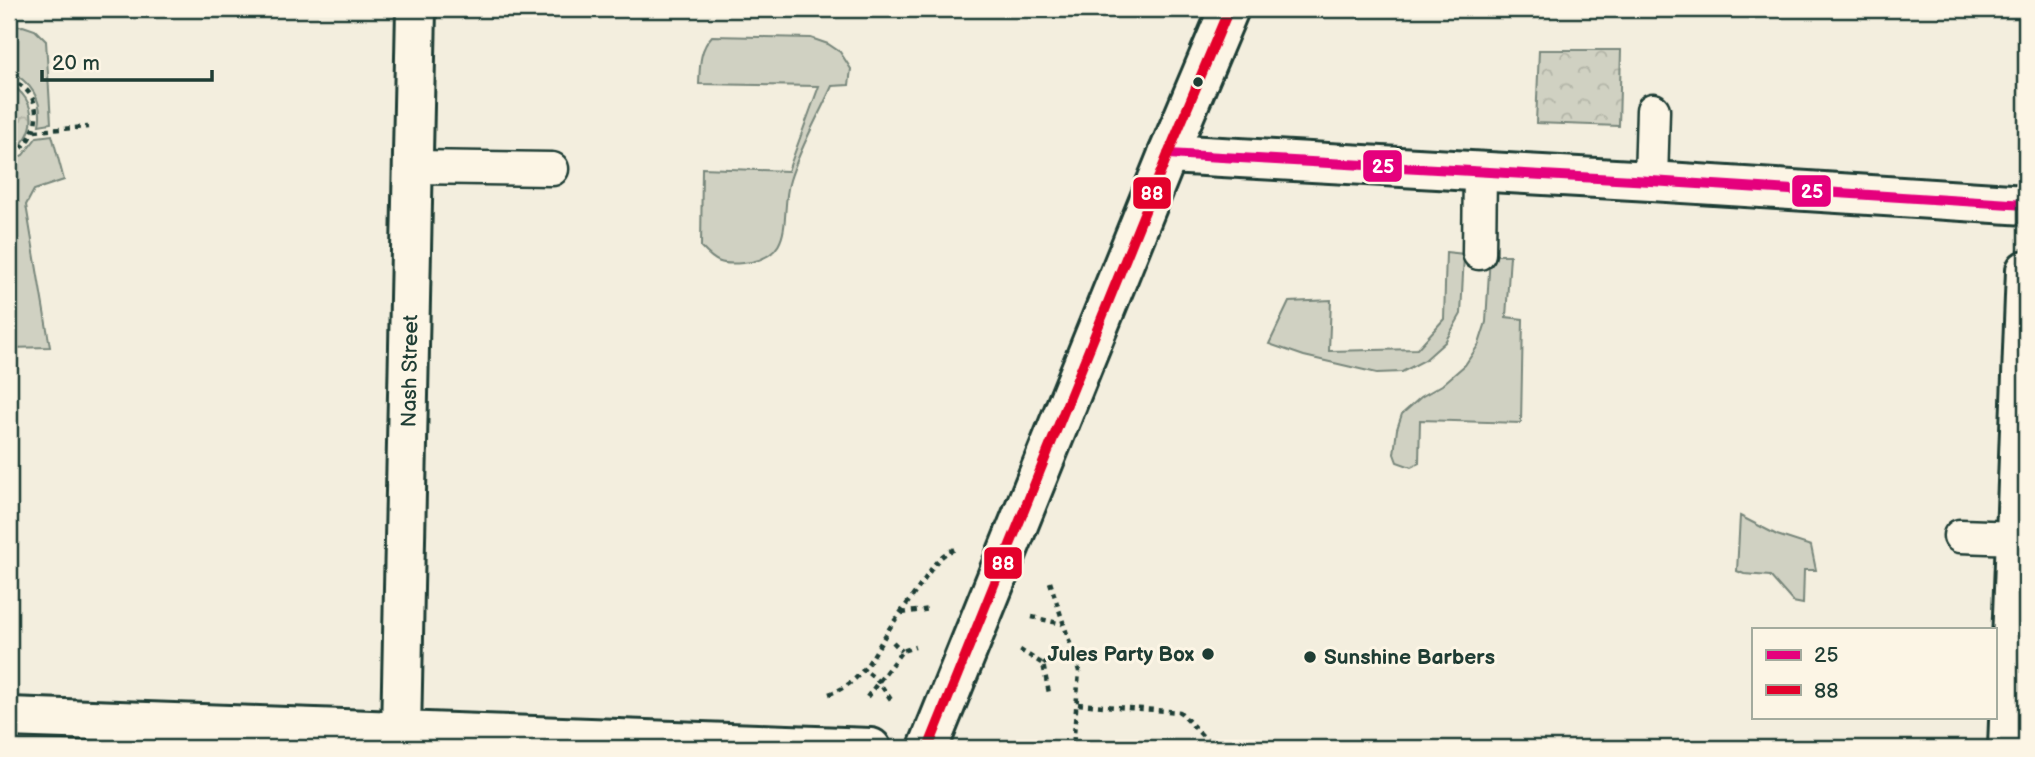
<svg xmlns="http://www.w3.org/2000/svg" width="2035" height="757" font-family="'Balsamiq Sans',sans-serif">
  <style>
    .green { fill: #d0d1c2; stroke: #78877b; stroke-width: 2 }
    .forest { fill: url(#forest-crowns); stroke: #78877b; stroke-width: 2 }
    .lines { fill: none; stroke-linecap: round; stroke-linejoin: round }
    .lane-casing { stroke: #1f3d34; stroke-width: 37 }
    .street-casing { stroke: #1f3d34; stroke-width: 44 }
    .secondary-casing { stroke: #1f3d34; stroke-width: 44 }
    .primary-casing { stroke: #1f3d34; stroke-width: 44 }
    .path { stroke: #1f3d34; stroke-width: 4.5; stroke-dasharray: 5 5; stroke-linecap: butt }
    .lane { stroke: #fcf5e5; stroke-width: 32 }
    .street { stroke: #fcf5e5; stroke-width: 38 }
    .secondary { stroke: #fcf5e5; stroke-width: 38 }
    .primary { stroke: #fcf5e5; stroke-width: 38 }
    .bus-1-casing { stroke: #fcf5e5; stroke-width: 16 }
    .bus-2-casing { stroke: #fcf5e5; stroke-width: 16 }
    .bus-1 { stroke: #e5007d; stroke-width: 10 }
    .bus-2 { stroke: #e4002b; stroke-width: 10 }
    .bus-dot { fill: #1f3d34; stroke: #fcf5e5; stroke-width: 2.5 }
    .labels { text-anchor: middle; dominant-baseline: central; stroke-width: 6; stroke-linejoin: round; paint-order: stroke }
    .street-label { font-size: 21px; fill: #1f3d34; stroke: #fcf5e5 }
    .poi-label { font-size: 21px; font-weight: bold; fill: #1f3d34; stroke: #fcf5e5; text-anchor: end }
    .line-badge { stroke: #fcf5e5; stroke-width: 2.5 }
    .badge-label { font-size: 19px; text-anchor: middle; font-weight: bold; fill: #fff }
  </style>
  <defs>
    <pattern id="forest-crowns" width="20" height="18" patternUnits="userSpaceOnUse" patternTransform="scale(1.75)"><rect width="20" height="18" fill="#d0d1c2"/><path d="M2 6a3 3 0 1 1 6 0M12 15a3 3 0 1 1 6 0" fill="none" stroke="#b2b4a7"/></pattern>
  </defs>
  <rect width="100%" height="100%" fill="#f3eede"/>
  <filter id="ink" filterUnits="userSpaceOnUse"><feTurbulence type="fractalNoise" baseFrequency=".0143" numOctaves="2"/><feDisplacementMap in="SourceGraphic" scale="14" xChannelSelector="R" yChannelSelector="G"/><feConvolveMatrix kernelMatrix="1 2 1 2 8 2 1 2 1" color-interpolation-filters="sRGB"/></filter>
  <g filter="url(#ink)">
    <path class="green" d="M23,26L35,30L46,41L51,123L39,125C44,101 30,80 9,72V27Z
      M712,36L811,38L828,44L840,52L851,69L849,85L832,86C818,117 800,148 790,180C779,215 798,258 743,263C721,265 716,263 701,247L702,168L788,171L819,86L699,84C700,66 699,50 712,36Z
      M52,135L64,180L34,190L26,205L50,347L9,348V162L23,155L37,137Z
      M1446,252L1464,254L1461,314L1445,342L1425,360L1402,372L1377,373L1304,356L1269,344L1289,302L1331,300L1329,351L1417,349L1444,319Z
      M1490,255H1510L1506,317L1523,319L1521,423L1420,420L1419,463L1411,467L1397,462L1394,454L1397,429L1402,414L1421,397L1442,385L1465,365L1479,344L1486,322Z
      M1740,516L1777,535L1811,546L1816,570H1804L1803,604L1793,602L1770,576L1744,574L1737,571Z"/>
    <path class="forest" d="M1539,50H1621L1619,126L1536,123Z
      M9,84C38,98 40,138 9,152Z"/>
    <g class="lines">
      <g class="lane-casing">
        <path id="lane" d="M414,167L552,169
          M1651,181L1653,110
          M1479,253L1480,171
          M1960,536L2017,538"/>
      </g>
      <g class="street-casing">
        <path id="street" d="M1168,154L1651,181L2026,205
          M401,733L416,9
          M2008,748L2026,270"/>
      </g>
      <g class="secondary-casing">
        <path id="secondary" d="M928,748L1168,154L1229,9"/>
      </g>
      <g class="primary-casing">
        <path id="primary" d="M9,717L871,748"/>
      </g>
      <path class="path" d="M9,80C49,92 41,141 9,157
        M35,131L88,127
        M1050,582L1079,671L1073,748
        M902,613L930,609
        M1032,617L1062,624
        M893,642L902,651
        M1020,650L1043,664L1049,693
        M1043,664L1055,657
        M868,673L878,681L892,701
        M829,694C865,682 874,651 893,623C903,609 913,596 922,583C933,567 937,556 955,549
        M867,697L902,651L915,647
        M1078,704L1180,712L1214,748"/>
      <use href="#lane" class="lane"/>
      <use href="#street" class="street"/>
      <use href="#secondary" class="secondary"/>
      <use href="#primary" class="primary"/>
      <g class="bus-1-casing">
        <path id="bus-1" d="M1168,154L1651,181L2026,205"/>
      </g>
      <g class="bus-2-casing">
        <path id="bus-2" d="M928,748L1168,154L1229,9"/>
      </g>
      <use href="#bus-1" class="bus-1"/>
      <use href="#bus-2" class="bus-2"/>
    </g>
  </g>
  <g class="bus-dot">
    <circle cx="1198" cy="82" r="6"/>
    <circle cx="1208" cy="654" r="7"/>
    <circle cx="1310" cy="657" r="7"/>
  </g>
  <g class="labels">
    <g class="street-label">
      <text transform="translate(410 371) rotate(-89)">Nash Street</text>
    </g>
    <g class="poi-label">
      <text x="1194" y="654">Jules Party Box</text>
      <text x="1324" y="657" text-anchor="start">Sunshine Barbers</text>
    </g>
  </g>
  <g class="line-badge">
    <rect x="1362" y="149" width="41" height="34" rx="7" fill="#e5007d"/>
    <rect x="1791" y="174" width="41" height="34" rx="7" fill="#e5007d"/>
    <rect x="1132" y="176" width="40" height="34" rx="7" fill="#e4002b"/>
    <rect x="983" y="546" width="40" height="34" rx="7" fill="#e4002b"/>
  </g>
  <g class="badge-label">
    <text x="1383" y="173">25</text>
    <text x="1812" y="198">25</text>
    <text x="1152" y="200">88</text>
    <text x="1003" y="570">88</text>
  </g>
  <rect width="2035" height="757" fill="none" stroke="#fcf5e5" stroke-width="35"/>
  <rect x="18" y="18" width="2000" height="722" fill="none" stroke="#1f3d34" stroke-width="2.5" filter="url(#ink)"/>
  <rect x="1752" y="628" width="245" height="91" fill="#fcf5e5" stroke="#a4ab9e" stroke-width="2"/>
  <rect x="1766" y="650" width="35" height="10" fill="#e5007d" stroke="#a4ab9e" stroke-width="2"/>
  <text x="1814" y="662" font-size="21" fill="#1f3d34">25</text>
  <rect x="1766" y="685" width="35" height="10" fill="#e4002b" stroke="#a4ab9e" stroke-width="2"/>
  <text x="1814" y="698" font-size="21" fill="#1f3d34">88</text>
  <path d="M42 70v10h170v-10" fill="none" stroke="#1f3d34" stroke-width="3.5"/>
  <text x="52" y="70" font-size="21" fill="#1f3d34" stroke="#fcf5e5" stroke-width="5" paint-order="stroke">20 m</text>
</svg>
